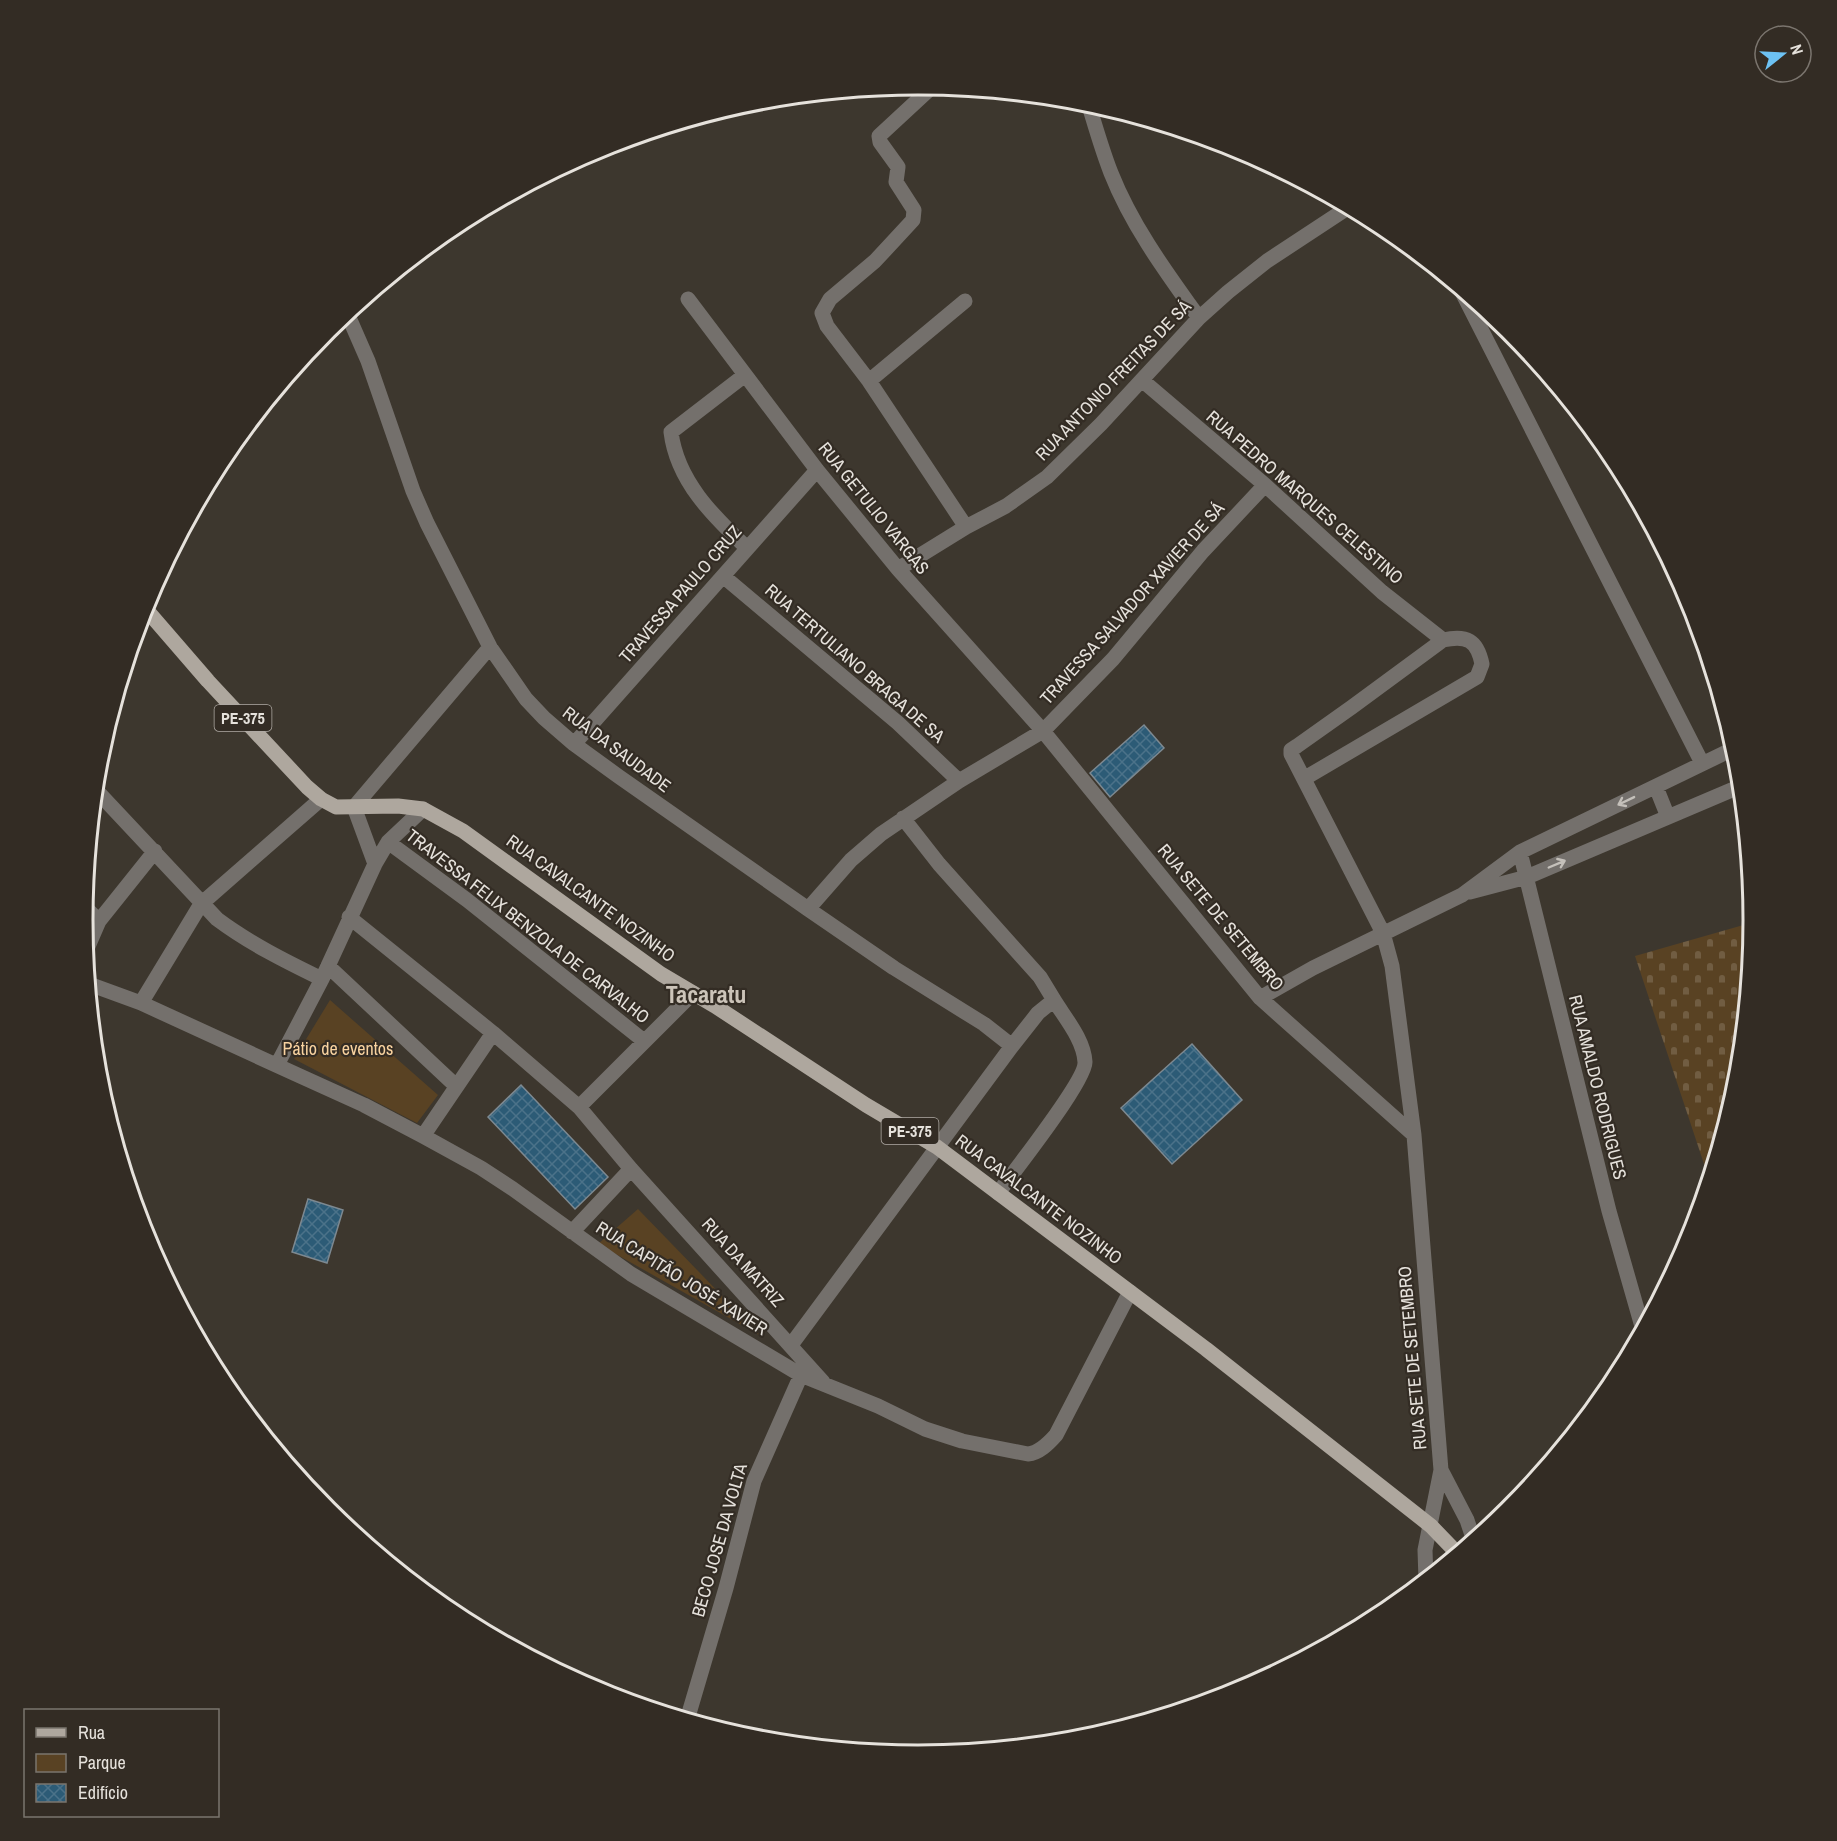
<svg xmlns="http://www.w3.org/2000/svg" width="1837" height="1841" font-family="'Archivo Narrow',sans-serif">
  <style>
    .cemetery { fill: url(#cemetery-stones) }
    .park { fill: #594223 }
    .building { fill: url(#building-cross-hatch); stroke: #7d8991; stroke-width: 1.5 }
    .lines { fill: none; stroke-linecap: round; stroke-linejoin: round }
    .minor { stroke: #74706c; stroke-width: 15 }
    .major { stroke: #aea79e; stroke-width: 15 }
    .oneway { stroke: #c4c0ba }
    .labels { text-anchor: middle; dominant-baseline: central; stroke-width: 4.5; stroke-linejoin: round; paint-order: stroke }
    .shield { fill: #332c24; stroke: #b0aba5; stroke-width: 1.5 }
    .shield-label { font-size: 16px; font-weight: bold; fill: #e6e2dc }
    .street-label { font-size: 18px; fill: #e6e2dc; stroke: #332c24 }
    .park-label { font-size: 18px; fill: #f9d3a0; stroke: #332c24 }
    .district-label { font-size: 24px; font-weight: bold; fill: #ccc4b9; stroke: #332c24 }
    .rim { fill: none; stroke: #e6e2dc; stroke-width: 3 }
  </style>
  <defs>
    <pattern id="cemetery-stones" width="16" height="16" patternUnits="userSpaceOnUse" patternTransform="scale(1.5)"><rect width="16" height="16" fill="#594223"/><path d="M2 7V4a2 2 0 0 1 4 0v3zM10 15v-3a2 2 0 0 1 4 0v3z" fill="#715d42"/></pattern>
    <pattern id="building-cross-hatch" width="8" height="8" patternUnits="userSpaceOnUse" patternTransform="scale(1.5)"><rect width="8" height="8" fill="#2c5b76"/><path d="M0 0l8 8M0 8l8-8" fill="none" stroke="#4b7289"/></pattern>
  </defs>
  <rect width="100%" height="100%" fill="#3d372e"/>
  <path class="cemetery" d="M1754,922L1738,1084L1709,1179L1635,956Z"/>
  <path class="park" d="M330,1000L438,1095L417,1123L294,1059Z
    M638,1209L761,1336L598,1244Z"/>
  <path class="building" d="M1144,725L1164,748L1110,797L1090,773Z
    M1192,1044L1242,1100L1172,1164L1121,1108Z
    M521,1085L608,1177L575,1209L488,1117Z
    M308,1199L343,1210L327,1263L292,1252Z"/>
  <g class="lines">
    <path class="minor" d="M933,86L879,136L880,142L898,167L896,182L914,210L913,220L875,261L830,299L822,313L827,326L869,381L966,527
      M1088,102C1095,126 1102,150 1111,173C1132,226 1166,272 1199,318
      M1460,288L1702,763
      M688,299L817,470L898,569L1043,731L1260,998L1414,1135
      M347,313L368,361L413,491L427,523L490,647L526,699L544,718L574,744L618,776L808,909L894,968L984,1024L1012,1046
      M745,375L671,432C677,481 713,516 747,548
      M869,381L965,301
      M1143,381L1265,485L1382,592L1443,640
      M898,569L966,527L1006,506L1047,477L1101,424L1199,318L1228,292L1267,261L1349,207
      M723,576L898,723L959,781
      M574,744L817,470
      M1305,778L1477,677L1482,664C1477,640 1467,635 1443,640L1352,707L1297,746L1291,750V754L1383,933L1392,966L1414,1135L1441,1470L1425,1550L1426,1580
      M1656,787L1668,817
      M95,789L217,919C249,943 285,961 322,979
      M388,842L467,900L644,1041
      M1520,852L1609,1211L1643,1330
      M375,864L354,807L490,647
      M1470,892L1527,877L1741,786
      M84,906L99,921L86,951
      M808,909L851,860L881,834L959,781L1043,731L1113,659L1203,551L1265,485
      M349,917L493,1033L579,1107L631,1169L823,1382
      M99,921L155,851
      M328,966L456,1086
      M89,984L141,1003L300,1076L364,1105L423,1136L481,1168L513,1189L631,1274L801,1375L878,1406L925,1429L962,1441L1028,1454C1039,1453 1048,1444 1056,1435L1130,1292
      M1260,998L1313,968L1462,895L1520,852L1735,748
      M141,1003L201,904L321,799
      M277,1065L322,979L375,864L388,842L423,809
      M579,1107L693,993
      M423,1136L493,1033
      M998,1193C1013,1173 1086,1080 1085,1062C1084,1040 1065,1018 1054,1000
      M572,1232L631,1169
      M791,1345L1012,1046L1038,1013L1054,1000L1040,977L939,864L903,818
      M1441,1470L1467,1520L1474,1541
      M687,1720L726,1588L754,1481L801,1375"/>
    <path class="major" d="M144,607L208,681L307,787L321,799L336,807L398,806L423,809L463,831L661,974L715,1006L866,1105L937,1147L1206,1349L1431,1526L1458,1554"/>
  </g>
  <defs><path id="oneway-shaft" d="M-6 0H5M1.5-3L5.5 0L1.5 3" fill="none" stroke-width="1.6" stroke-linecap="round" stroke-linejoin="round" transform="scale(1.5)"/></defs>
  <g class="oneway">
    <use href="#oneway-shaft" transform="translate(1626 801) rotate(154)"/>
    <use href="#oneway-shaft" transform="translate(1557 864) rotate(-23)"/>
  </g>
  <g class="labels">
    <g class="shield">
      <rect x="214.5" y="705" width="57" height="26" rx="4.5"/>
      <rect x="881.5" y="1118" width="57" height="26" rx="4.5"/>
    </g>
    <g class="shield-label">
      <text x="243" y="718">PE-375</text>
      <text x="910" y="1131">PE-375</text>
    </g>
    <g class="street-label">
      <text transform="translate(1113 380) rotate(-46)">RUA ANTONIO FREITAS DE SÁ</text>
      <text transform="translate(1305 497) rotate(41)">RUA PEDRO MARQUES CELESTINO</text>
      <text transform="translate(874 508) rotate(51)">RUA GETULIO VARGAS</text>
      <text transform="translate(680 594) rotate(-49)">TRAVESSA PAULO CRUZ</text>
      <text transform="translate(1132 603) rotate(-48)">TRAVESSA SALVADOR XAVIER DE SÁ</text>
      <text transform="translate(855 663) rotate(41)">RUA TERTULIANO BRAGA DE SA</text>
      <text transform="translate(617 749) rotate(37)">RUA DA SAUDADE</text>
      <text transform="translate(591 898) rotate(36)">RUA CAVALCANTE NOZINHO</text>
      <text transform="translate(1221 917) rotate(50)">RUA SETE DE SETEMBRO</text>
      <text transform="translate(528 926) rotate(38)">TRAVESSA FELIX BENZOLA DE CARVALHO</text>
      <text transform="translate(1598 1087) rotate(76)">RUA AMALDO RODRIGUES</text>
      <text transform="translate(1039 1199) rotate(37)">RUA CAVALCANTE NOZINHO</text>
      <text transform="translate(743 1262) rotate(48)">RUA DA MATRIZ</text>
      <text transform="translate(682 1278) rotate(32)">RUA CAPITÃO JOSÉ XAVIER</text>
      <text transform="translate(1412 1358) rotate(-95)">RUA SETE DE SETEMBRO</text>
      <text transform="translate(719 1540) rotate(-74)">BECO JOSE DA VOLTA</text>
    </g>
    <g class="park-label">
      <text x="338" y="1048">Pátio de eventos</text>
    </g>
    <g class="district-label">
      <text x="706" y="994">Tacaratu</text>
    </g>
  </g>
  <path d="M0 0H1837V1841H0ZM93 920a825 825 0 1 1 1650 0a825 825 0 1 1-1650 0Z" fill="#332c24" fill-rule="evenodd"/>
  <path class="rim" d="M93 920a825 825 0 1 1 1650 0a825 825 0 1 1-1650 0Z"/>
  <rect x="24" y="1709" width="195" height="108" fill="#332c24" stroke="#7b756e" stroke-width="1.5"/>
  <rect x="36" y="1728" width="30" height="9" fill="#aea79e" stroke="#7b756e" stroke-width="1.5"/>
  <text x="78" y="1739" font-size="18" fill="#e6e2dc">Rua</text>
  <rect x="36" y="1754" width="30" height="18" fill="#594223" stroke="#7b756e" stroke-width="1.5"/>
  <text x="78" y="1769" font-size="18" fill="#e6e2dc">Parque</text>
  <rect x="36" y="1784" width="30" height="18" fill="url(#building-cross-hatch)" stroke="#7b756e" stroke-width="1.5"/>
  <text x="78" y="1799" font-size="18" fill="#e6e2dc">Edifício</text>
  <g transform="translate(1783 54) rotate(72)"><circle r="28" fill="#332c24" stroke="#7b756e" stroke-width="1.5"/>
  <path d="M0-4.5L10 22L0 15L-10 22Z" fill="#6dc2f3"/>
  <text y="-9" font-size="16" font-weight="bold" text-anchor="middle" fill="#e6e2dc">N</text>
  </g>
</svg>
